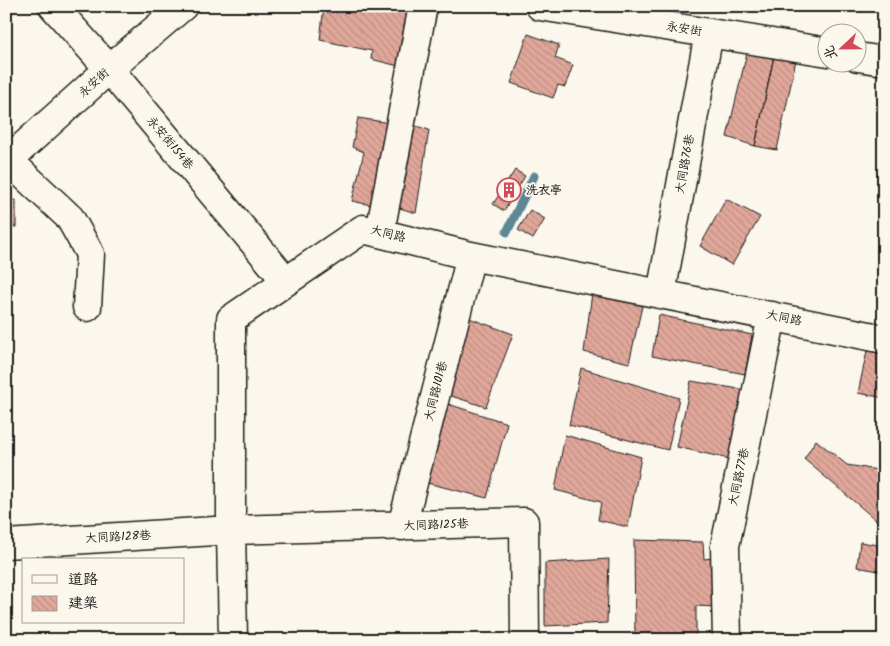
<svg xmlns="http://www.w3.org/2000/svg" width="890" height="646" font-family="Kalam,'LXGW WenKai TC',sans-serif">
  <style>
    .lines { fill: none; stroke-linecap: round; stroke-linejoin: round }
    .stream { stroke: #5c8896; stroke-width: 9 }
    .building { fill: url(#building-back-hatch); stroke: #1c1c1c }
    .minor-casing { stroke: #1c1c1c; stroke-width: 31 }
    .minor { stroke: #fbf7ec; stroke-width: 28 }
    .labels { text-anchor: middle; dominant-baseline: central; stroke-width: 4; stroke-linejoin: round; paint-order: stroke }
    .street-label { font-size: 12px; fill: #1c1c1c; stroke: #fbf7ec }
    .poi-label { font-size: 12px; font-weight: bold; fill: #1c1c1c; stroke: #fbf7ec; text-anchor: start }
  </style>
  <defs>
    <pattern id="building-back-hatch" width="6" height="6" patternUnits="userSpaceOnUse" patternTransform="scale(1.25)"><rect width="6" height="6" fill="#e0a79a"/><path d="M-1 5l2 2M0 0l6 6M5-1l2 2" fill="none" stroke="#c08f84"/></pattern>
  </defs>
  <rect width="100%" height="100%" fill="#fbf7ec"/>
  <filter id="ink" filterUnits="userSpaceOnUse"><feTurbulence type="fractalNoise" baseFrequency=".02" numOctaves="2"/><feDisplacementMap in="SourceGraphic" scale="10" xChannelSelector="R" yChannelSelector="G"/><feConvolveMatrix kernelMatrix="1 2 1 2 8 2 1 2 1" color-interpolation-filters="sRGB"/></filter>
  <g filter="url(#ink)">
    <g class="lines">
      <path class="stream" d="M507,232L534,176"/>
    </g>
    <path class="building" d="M324,6H415L406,68L371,59L372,51L320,40Z
      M528,34L559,45L555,58L573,65L565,87L558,85L553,98L511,83Z
      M749,44L775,51L755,146L727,137Z
      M775,51L797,55L777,150L755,146Z
      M358,118L397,124L380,207L352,201L364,152L352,147Z
      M413,125L429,130L416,213L393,206Z
      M515,170L525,176L504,211L493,204Z
      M726,199L760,217L732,265L700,246Z
      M16,200V227H6V201Z
      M530,210L545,219L533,239L518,230Z
      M592,293L643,302L629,363L584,352Z
      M659,315L752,335L745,374L652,356Z
      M469,318L513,334L486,407L448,395Z
      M867,351L884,353V398L858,393Z
      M581,368L679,398L668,450L569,425Z
      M691,381L745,390L729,459L677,447Z
      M448,404L507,423L487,498L427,483Z
      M565,435L641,457L628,527L598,520L601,502L555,490Z
      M816,440L847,465L884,471V521L876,520L804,459Z
      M634,540L703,542L704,559L712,558L716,607L696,606V640H635Z
      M860,542L884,546V572L857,567Z
      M609,559L607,623L545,626V563Z"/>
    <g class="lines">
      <g class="minor-casing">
        <path id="minor" d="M53,6L109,69L286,281
          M540,6L828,52
          M858,57L884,61
          M8,160L70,218L90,254L87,307
          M6,162L109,69L183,6
          M380,232L423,6
          M661,294L709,33
          M402,526L471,256
          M6,544L231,530L524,522L525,640
          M233,640L231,530V319L363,229L471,256L884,339
          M727,640L725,546L772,316"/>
      </g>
      <use href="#minor" class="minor"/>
    </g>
  </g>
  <defs>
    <g id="building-ring" transform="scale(1.25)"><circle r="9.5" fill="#fbf7ec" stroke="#d1495b" stroke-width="1.5"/><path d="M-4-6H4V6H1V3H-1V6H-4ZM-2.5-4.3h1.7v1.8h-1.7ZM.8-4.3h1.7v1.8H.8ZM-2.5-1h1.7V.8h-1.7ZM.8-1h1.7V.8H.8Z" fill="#d1495b"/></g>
  </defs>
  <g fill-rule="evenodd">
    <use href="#building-ring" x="509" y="190"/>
  </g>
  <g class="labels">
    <g class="street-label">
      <text transform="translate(684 29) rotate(9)">永安街</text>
      <text transform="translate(94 83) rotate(-42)">永安街</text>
      <text transform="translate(170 143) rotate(50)">永安街154巷</text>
      <text transform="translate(685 164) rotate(-80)">大同路76巷</text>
      <text transform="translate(388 234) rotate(14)">大同路</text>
      <text transform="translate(784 318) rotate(12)">大同路</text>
      <text transform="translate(436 391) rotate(-76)">大同路101巷</text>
      <text transform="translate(739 477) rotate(-78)">大同路77巷</text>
      <text transform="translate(436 525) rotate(-2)">大同路125巷</text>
      <text transform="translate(118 537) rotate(-3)">大同路128巷</text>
    </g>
    <g class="poi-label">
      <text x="526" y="190">洗衣亭</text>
    </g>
  </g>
  <rect width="890" height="646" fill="none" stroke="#fbf7ec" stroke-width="25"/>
  <rect x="12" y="12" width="865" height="621" fill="none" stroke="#1c1c1c" stroke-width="2" filter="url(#ink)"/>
  <rect x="22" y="558" width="162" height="65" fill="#fbf7ec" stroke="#a29f99"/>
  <rect x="32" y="575" width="25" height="8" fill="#fbf7ec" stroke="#a29f99"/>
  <text x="68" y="584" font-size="15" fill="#1c1c1c">道路</text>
  <rect x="32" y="596" width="25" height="15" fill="url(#building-back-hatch)" stroke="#a29f99"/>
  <text x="68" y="608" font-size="15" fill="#1c1c1c">建築</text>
  <g transform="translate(842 48) rotate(248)"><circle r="24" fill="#fbf7ec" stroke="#a29f99"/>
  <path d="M0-4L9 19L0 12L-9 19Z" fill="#d1495b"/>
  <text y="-8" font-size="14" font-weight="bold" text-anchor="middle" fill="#1c1c1c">北</text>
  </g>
</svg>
